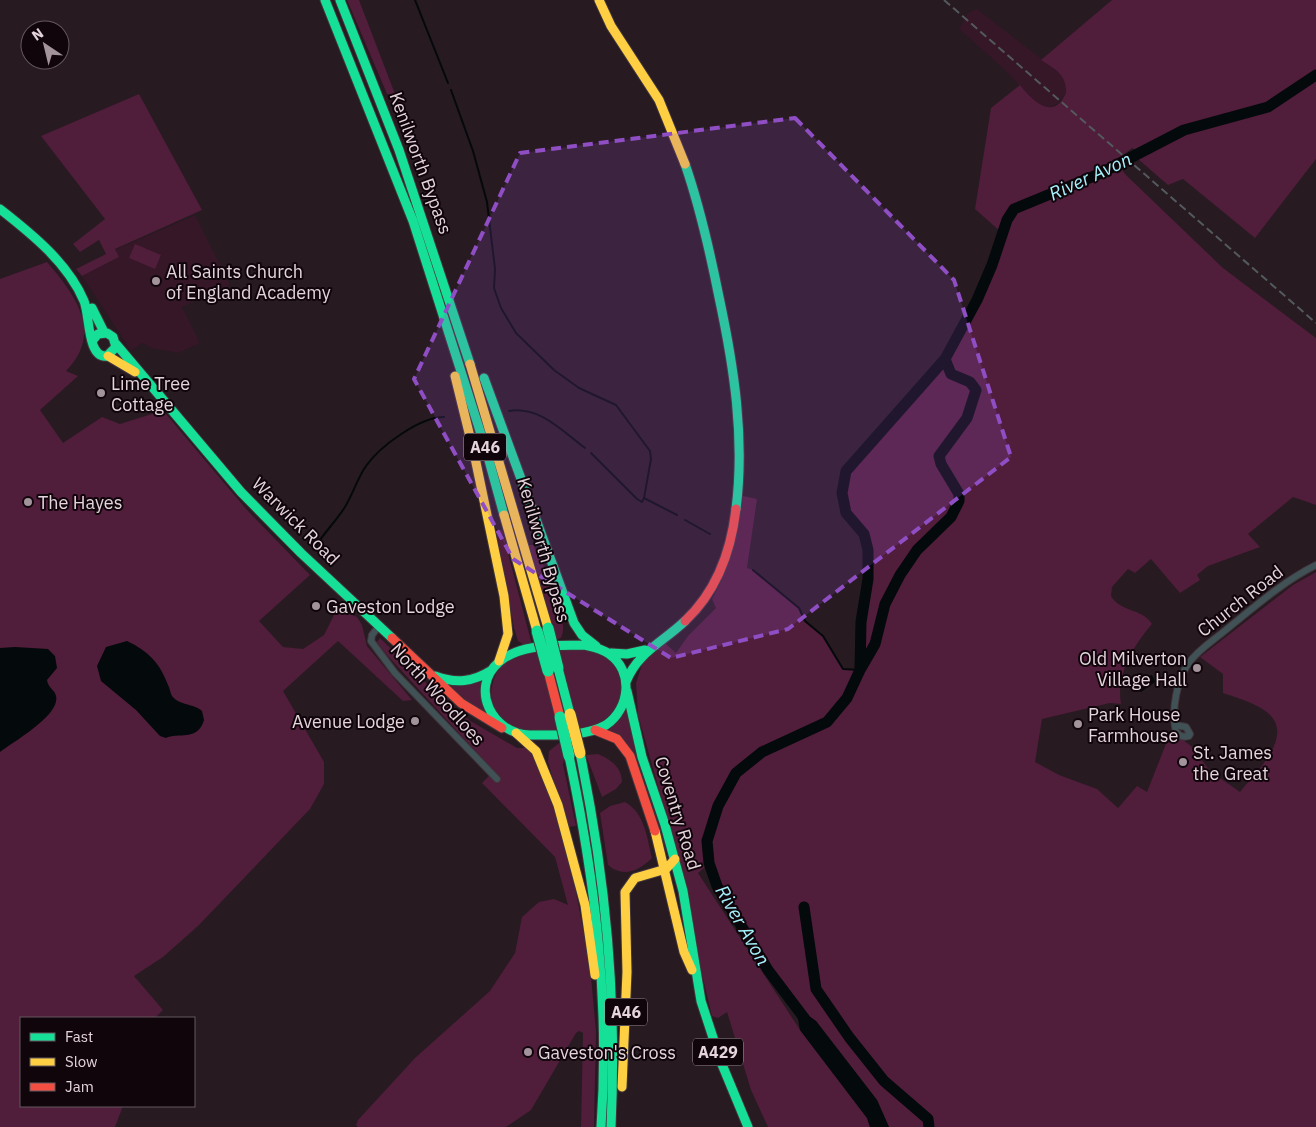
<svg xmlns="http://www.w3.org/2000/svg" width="1316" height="1127" font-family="'IBM Plex Sans',sans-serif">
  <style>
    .built { fill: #351728 }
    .green { fill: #501d3b }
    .water { fill: #04090b }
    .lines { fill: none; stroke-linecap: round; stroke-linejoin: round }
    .stream { stroke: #04090b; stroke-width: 2 }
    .river { stroke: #04090b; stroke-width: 11 }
    .street-casing { stroke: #41353b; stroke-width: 8 }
    .fast-casing { stroke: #41353b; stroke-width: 11 }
    .slow-casing { stroke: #41353b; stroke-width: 11 }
    .jam-casing { stroke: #41353b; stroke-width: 11 }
    .street { stroke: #415256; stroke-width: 6 }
    .fast { stroke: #16e098; stroke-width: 9 }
    .slow { stroke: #ffcf43; stroke-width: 9 }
    .jam { stroke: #f24e42; stroke-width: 9 }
    .rail { stroke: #53595d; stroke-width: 2; stroke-dasharray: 8 4; stroke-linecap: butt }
    .fast-bridge-casing { stroke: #41353b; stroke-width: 13; stroke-linecap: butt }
    .slow-bridge-casing { stroke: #41353b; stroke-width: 13; stroke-linecap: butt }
    .fast-bridge { stroke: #16e098; stroke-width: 11 }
    .slow-bridge { stroke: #ffcf43; stroke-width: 11 }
    .marked { fill: #904ec5; fill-opacity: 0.2; stroke: #904ec5; stroke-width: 4; stroke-dasharray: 10 6; stroke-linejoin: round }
    .poi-dot { fill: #a3939b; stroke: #0f050a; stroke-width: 2 }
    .labels { text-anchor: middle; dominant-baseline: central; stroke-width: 4; stroke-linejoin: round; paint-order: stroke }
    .shield { fill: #0f050a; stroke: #a6969e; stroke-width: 1 }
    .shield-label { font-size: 16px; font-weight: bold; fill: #e6d4dd }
    .street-label { font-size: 18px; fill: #e6d4dd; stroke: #0f050a }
    .poi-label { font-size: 18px; fill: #e6d4dd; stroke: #0f050a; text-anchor: start }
    .water-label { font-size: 19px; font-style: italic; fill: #a5f2fc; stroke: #0f050a }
  </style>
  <rect width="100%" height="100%" fill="#271a21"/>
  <path class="built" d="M977,9L1061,74L1066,81V93L1058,103L1049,108L1036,103L1004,69L959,29L968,13Z
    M195,215L230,285L182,307L200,343L178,353L152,348L142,343L131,351L82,276L119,257L115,250Z"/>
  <path class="green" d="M347,0H359L395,94H387Z
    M1112,0H1316V159L1255,238L1183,179L1168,185L1138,159L1141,152L1132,148L1117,160V164L1126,175L1223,268L1316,338V505L1293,497L1248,534L1260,547L1208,566L1197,575L1200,580L1180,593L1151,559L1135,573L1128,569L1112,587L1111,596C1120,612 1144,609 1152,624C1133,646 1116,675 1121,704L1110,703L1042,719L1035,762L1059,775L1097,789L1118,808L1137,786L1147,792L1171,731L1191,746L1210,771L1240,792C1258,769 1302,730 1259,707C1248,701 1235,697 1223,693V674L1200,657L1293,585L1316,572V1127H889L877,1100L816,1021L796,1007L768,970L717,886L709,864L698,873L800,1030L867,1118L870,1127H768L751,1090L727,1012L718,1018L712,1016L700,966L687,889L638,715L636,683L643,662L665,643L676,653L688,636L716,608L712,599C731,567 737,533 743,496L757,499L747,568L753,570L799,608L805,622L823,636L843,669L859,670L861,622L868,579V550L864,534L846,513L842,493L846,471L945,359L977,300L992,265L1002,233L975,209L991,108L1020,85C1032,100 1053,122 1066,93C1067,75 1055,69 1041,60Z
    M139,94L202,210L115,249L119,257L82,276L76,269L106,254L99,240L80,252L73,244L105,219L41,136Z
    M135,244L161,255L155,269L129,258Z
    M47,262C75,295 104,332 66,371L78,376L40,410L63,443L102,417L120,424L158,412L160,415L166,414L247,510L310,575L259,621L283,647L303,649L324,635L337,609L357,617L362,625L367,646L412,700L403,701L338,641L283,691L324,762V784L310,809L198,926L163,957L134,976L163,1010L155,1018H21V1106H123L115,1127H0V279Z
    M502,530L532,645H524L518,641L514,628L496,531Z
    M528,545H533C543,564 571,617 561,638L555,640Z
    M380,638L451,707L472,722L517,748H527L538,763L568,850L590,966L596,1031L594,1127H581L583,1033L579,1031L576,1033L531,1110L506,1127H358L356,1125L358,1120L415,1058L490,991L515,953L522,917L539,902L554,899L568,905L555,857L482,783L494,771L386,654L377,642Z
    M589,648C596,652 605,655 612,661C628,673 622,706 608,719C594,731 541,732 523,729C481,724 482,671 517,654C526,650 575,649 589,648Z
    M484,679L488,717L445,685L449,684Z
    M626,706L665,846L667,855L636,764L605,729Z
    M559,743L565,757L563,764L576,826L568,827L548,762L549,751Z
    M598,754C610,759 622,767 622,782L616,789L602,797L586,755Z
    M625,802C645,813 647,838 652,858C639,871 623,878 608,865L600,813L610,806Z"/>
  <path class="water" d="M127,641C148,651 160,663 168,685C170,689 170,692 172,696C180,706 193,703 202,711L204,720C198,742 177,732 166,738L160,736L136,710L101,681L97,666L106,647Z
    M15,647L48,649L55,656L57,668L47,680C48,688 55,690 56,696C61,715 13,742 0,752V648Z
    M1152,675L1155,682L1141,692L1132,686V682L1137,676L1144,677Z
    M796,1007L816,1021L877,1100L889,1127H870L867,1118L800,1030Z"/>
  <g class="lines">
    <path class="stream" d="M415,0L448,83
      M451,90L473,151L487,202L495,269L494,288L501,308L516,333L554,370L579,388L616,405L650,451L651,459L644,498
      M509,411C540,406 562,431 585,448
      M591,453L637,499L642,502L644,498L677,515
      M685,520L710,534
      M315,547C324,533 336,521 345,507C353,494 357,479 366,466C380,446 420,417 444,417
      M753,570L799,608L805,621L823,636L843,669L860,670"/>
    <path class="river" d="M860,670L861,622L868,579V550L864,534L846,513L842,493L846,471L945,359L977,300L992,265L1007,220L1014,209L1099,174L1184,130L1268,107L1316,75
      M804,907L816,989L849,1037L884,1081L928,1119L929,1127
      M805,1019L768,970L717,886L709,863L707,841L718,806L736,773L762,752L827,722L847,698L860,670L875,644L885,604L900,575L917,550L951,517L959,501V494L941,464L939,456L967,418L976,390L970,382L951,374L945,359"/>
    <g class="street-casing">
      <path id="street" d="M379,626L372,635L371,641L395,673L497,779
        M1175,725L1186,727L1190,734L1189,736C1182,738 1176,735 1175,727C1172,708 1177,680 1188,664C1197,651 1211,642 1222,633C1252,609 1282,582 1316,565"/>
    </g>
    <g class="fast-casing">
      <path id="fast" d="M325,0L413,221L487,453L504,515
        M340,0L399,150L470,364
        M685,164C700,207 710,252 719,297C734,367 745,438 736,509
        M0,209C32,234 68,263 84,301C90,315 87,359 107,356L116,347L113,337L107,333L98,334L92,341
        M92,308L104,332
        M116,344L241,492L301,553L392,638
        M484,378L574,623L582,635L596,646
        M584,645C593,647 601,648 609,654C634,671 630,709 606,725C585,737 553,735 530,735C492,734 469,688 499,662C521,643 557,646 584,645Z
        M611,653L627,654L645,650
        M558,668L570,714
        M435,676C456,684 473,682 492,670
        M626,682C637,653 663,642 685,621
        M627,691L642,757L665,825L683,891L701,1001L721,1062L748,1127
        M580,753C606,879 617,998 611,1127
        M569,756C595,879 610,1001 601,1127"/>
    </g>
    <g class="slow-casing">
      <path id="slow" d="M599,0L611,26L659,100L685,164
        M108,356L135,372
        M470,364L548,628
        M455,376L474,453L504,596L508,634L499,661
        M504,515L537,631
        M516,733L536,751L558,805L585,905L595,975
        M655,831L684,952L692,970
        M622,1087L627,972L625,892L635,878L666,869L675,859"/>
    </g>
    <g class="jam-casing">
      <path id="jam" d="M685,621C717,591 731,552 736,509
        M392,638L461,703L502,728
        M548,671L560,717
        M595,730L617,739L630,756L655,831"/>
    </g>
    <use href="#street" class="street"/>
    <use href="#fast" class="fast"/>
    <use href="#slow" class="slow"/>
    <use href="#jam" class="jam"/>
    <path class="rail" d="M944,0L1316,323"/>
    <g class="fast-bridge-casing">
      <path id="fast-bridge" d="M548,628L558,668
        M537,631L548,671
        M560,717L569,756"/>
    </g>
    <g class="slow-bridge-casing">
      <path id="slow-bridge" d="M570,714L580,753"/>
    </g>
    <use href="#fast-bridge" class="fast-bridge"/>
    <use href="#slow-bridge" class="slow-bridge"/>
  </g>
  <path class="marked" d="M795,118L954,280L1011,457L788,629L671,658L513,559L414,379L520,153Z"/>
  <g class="poi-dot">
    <circle cx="156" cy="281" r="5"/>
    <circle cx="101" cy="393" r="5"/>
    <circle cx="28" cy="502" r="5"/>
    <circle cx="316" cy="606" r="5"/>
    <circle cx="1197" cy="668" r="5"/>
    <circle cx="415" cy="721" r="5"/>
    <circle cx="1078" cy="724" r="5"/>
    <circle cx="1183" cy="762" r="5"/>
    <circle cx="528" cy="1052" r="5"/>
  </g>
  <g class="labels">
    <g class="shield">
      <rect x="464" y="433.5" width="42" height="27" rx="4"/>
      <rect x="605" y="998.5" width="42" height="27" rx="4"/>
      <rect x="693" y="1038.5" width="50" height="27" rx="4"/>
    </g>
    <g class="shield-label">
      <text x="485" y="447">A46</text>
      <text x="626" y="1012">A46</text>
      <text x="718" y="1052">A429</text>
    </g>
    <g class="street-label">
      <text transform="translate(421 163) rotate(70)">Kenilworth Bypass</text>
      <text transform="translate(296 521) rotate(45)">Warwick Road</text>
      <text transform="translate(544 550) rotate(74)">Kenilworth Bypass</text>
      <text transform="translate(1240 601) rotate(-38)">Church Road</text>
      <text transform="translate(438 694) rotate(48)">North Woodloes</text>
      <text transform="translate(678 813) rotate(73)">Coventry Road</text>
    </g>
    <g class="poi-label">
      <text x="166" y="271">All Saints Church<tspan x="166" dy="21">of England Academy</tspan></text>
      <text x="111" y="383">Lime Tree<tspan x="111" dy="21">Cottage</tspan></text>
      <text x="38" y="502">The Hayes</text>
      <text x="326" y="606">Gaveston Lodge</text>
      <text x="1187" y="658" text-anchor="end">Old Milverton<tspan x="1187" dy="21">Village Hall</tspan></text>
      <text x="1088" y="714">Park House<tspan x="1088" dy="21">Farmhouse</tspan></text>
      <text x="405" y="721" text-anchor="end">Avenue Lodge</text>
      <text x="1193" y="752">St. James<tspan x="1193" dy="21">the Great</tspan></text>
      <text x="538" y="1052">Gaveston's Cross</text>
    </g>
    <g class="water-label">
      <text transform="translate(1090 176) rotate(-25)">River Avon</text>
      <text transform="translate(743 925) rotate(60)">River Avon</text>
    </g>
  </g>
  <rect x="20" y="1017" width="175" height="90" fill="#0f050a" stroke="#65585e"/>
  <rect x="30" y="1033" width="25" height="8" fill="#16e098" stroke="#65585e"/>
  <text x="65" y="1042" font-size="15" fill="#e6d4dd">Fast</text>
  <rect x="30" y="1058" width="25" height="8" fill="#ffcf43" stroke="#65585e"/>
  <text x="65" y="1067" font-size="15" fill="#e6d4dd">Slow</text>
  <rect x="30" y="1083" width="25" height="8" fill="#f24e42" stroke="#65585e"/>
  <text x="65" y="1092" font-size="15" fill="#e6d4dd">Jam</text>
  <g transform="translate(45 45) rotate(325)"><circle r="24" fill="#0f050a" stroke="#65585e"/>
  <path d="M0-4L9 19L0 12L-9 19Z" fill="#a3939b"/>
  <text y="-8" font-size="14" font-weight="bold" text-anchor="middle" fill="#e6d4dd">N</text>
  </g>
</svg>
